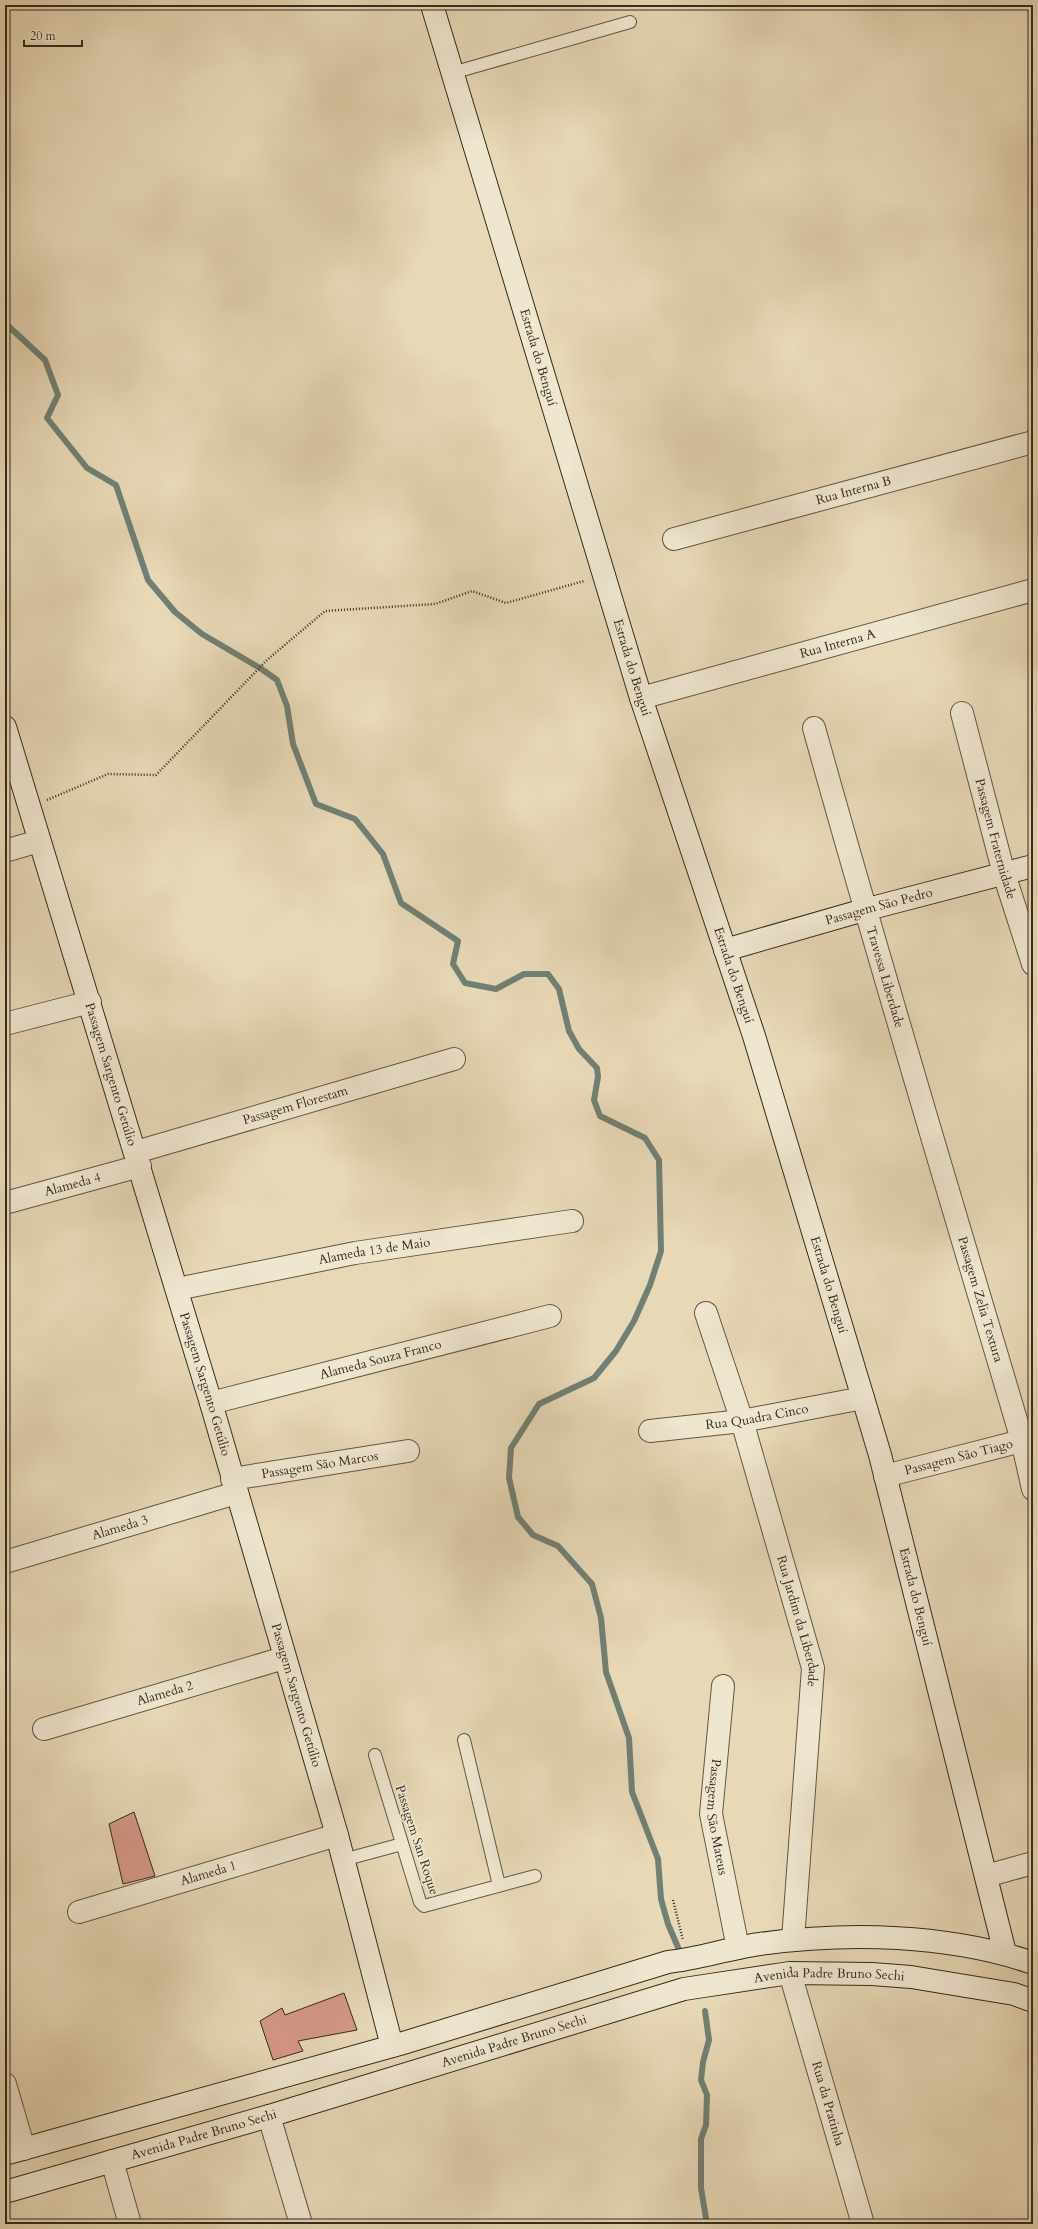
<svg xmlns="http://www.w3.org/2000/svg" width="1038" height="2229" font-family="Cardo,serif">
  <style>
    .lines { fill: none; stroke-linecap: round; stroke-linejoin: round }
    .stream { stroke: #6f8174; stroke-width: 6 }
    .building { fill: #d59787; stroke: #342b1f }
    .lane-casing { stroke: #615645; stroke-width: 14 }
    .street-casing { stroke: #615645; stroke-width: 24 }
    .secondary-casing { stroke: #342b1f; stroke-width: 24 }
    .path { stroke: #342b1f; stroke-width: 2.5; stroke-dasharray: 1 2; stroke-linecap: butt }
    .lane { stroke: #efe6d0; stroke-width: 12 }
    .street { stroke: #efe6d0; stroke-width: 22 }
    .secondary { stroke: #efe6d0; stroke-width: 22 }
    .labels { text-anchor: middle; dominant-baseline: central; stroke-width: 3.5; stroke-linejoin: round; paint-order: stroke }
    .street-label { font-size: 13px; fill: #342b1f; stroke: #efe6d0 }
  </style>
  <rect width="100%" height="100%" fill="#e7d8b6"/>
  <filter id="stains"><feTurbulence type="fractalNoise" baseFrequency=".005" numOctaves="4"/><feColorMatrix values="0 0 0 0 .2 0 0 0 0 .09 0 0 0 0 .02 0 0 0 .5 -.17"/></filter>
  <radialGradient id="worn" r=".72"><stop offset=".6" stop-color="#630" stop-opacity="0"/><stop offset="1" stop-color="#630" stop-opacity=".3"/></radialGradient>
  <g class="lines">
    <path class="stream" d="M5,323L45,360L58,395L47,418L87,468L116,485L148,580L175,612L202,634L260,668L277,680L287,706L293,744L316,804L355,819L383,854L401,903L458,941L453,964L465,983L496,989L524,974H548L559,989L569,1031L579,1049L597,1068L598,1077L594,1100L600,1116L645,1138L659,1160L661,1251L650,1285L634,1321L616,1351L594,1378L539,1404L511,1448L509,1478L518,1517L533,1535L558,1546L592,1584L601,1618L606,1672L629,1738L632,1792L658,1859L661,1899L668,1924L680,1952
      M705,2011L709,2040L703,2062L701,2080L707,2095L706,2125L701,2139V2188L707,2224"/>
  </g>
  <path class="building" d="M134,1812L155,1876L123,1884L109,1824Z
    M344,1993L357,2030L298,2041L303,2051L273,2060L260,2021L282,2008L285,2015Z"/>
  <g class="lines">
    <g class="lane-casing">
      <path id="lane" d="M452,73L630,22
        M464,1740L499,1885
        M375,1755L420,1902L424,1906L535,1876
        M343,1860L402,1844"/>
    </g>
    <g class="street-casing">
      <g id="street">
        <path id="s1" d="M674,539L1033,442"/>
        <path id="s2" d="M641,698L1033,590"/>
        <path id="s3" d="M962,713L1004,874L1033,964"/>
        <path id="s4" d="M814,728C880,966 952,1203 1022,1440L1033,1489"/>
        <path d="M5,851L39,841"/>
        <path d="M5,1024L90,1002"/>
        <path id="s5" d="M136,1152L454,1059"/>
        <path id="s6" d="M5,1203L140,1166"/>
        <path id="s7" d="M177,1289L355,1253L572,1221"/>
        <path id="s8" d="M706,1313L742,1421L813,1668L793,1940"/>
        <path id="s9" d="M211,1403L550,1316"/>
        <path id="s10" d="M650,1431L742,1421L863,1398"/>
        <path id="s11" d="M885,1476L1033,1438"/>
        <path id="s12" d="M232,1479L408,1451"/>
        <path id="s13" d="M5,1562L236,1493"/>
        <path id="s14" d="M723,1686L711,1814L738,1948"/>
        <path id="s15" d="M44,1729L284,1658"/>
        <path d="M986,1876L1033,1863"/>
        <path id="s16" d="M79,1912L337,1835"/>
        <path id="s17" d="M790,1973L863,2224"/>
        <path d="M5,2084L24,2149"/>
        <path d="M269,2116L301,2224"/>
        <path d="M112,2161L130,2224"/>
      </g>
    </g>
    <g class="secondary-casing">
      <g id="secondary">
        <path id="s18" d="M432,5L641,698L754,1036L863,1398L880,1455L1005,1953"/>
        <path id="s19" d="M5,727L211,1403L337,1835L392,2046"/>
        <path id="s20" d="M725,950L864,910L1033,866"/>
        <path d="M5,2154L400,2044L668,1962C699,1959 729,1948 760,1944C848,1932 948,1934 1033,1963"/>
        <path id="s21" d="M5,2192L269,2116L684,1989L790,1973L872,1974L911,1977L1014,1994L1033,2001"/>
      </g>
    </g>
    <path class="path" d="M47,800L108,774L156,775L267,660L325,611L435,604L472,591L506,603L584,581
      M673,1900L683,1940"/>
    <use href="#lane" class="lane"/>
    <use href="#street" class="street"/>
    <use href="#secondary" class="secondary"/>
  </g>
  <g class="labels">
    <g class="street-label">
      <text stroke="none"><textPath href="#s18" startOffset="368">Estrada do Benguí</textPath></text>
      <text stroke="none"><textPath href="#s1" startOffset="186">Rua Interna B</textPath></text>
      <text stroke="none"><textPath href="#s2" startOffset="204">Rua Interna A</textPath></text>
      <text stroke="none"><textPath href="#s18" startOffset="692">Estrada do Benguí</textPath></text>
      <text stroke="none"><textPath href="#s3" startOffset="130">Passagem Fraternidade</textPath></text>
      <text stroke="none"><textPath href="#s20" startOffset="160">Passagem São Pedro</textPath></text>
      <text stroke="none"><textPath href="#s18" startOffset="1016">Estrada do Benguí</textPath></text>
      <text stroke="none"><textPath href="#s4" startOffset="259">Travessa Liberdade</textPath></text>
      <text stroke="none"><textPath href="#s19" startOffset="363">Passagem Sargento Getúlio</textPath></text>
      <text stroke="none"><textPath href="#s5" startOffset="166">Passagem Florestam</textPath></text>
      <text stroke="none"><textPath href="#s6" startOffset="70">Alameda 4</textPath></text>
      <text stroke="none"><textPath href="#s7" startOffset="201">Alameda 13 de Maio</textPath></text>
      <text stroke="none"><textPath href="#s18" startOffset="1340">Estrada do Benguí</textPath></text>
      <text stroke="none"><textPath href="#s4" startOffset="595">Passagem Zelia Textura</textPath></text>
      <text stroke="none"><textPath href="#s9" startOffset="175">Alameda Souza Franco</textPath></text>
      <text stroke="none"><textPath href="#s19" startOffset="687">Passagem Sargento Getúlio</textPath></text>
      <text stroke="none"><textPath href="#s10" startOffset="108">Rua Quadra Cinco</textPath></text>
      <text stroke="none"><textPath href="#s11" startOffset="76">Passagem São Tiago</textPath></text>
      <text stroke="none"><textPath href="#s12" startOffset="89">Passagem São Marcos</textPath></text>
      <text stroke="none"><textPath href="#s13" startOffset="120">Alameda 3</textPath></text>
      <text stroke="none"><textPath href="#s18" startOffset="1664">Estrada do Benguí</textPath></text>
      <text stroke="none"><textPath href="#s8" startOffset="322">Rua Jardim da Liberdade</textPath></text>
      <text stroke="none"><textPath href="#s15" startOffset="126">Alameda 2</textPath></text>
      <text stroke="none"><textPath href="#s19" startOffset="1011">Passagem Sargento Getúlio</textPath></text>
      <text stroke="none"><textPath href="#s14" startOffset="132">Passagem São Mateus</textPath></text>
      <text transform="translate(417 1840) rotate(72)">Passagem San Roque</text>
      <text stroke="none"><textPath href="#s16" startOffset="135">Alameda 1</textPath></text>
      <text stroke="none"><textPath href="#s21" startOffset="855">Avenida Padre Bruno Sechi</textPath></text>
      <text stroke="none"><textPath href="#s21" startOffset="531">Avenida Padre Bruno Sechi</textPath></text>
      <text stroke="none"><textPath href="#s17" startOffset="136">Rua da Pratinha</textPath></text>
      <text stroke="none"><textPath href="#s21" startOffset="207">Avenida Padre Bruno Sechi</textPath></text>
    </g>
  </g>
  <rect width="1038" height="2229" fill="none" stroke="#e7d8b6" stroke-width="20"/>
  <rect x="6" y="6" width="1026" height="2217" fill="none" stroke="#342b1f" stroke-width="2"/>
  <rect x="10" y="10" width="1018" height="2209" fill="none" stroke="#342b1f"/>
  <path d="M24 40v6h58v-6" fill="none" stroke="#342b1f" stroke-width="2"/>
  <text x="30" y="40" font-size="12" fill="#342b1f" stroke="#efe6d0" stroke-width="3" paint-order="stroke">20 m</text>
  <rect width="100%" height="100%" filter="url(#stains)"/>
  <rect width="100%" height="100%" fill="url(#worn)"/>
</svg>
